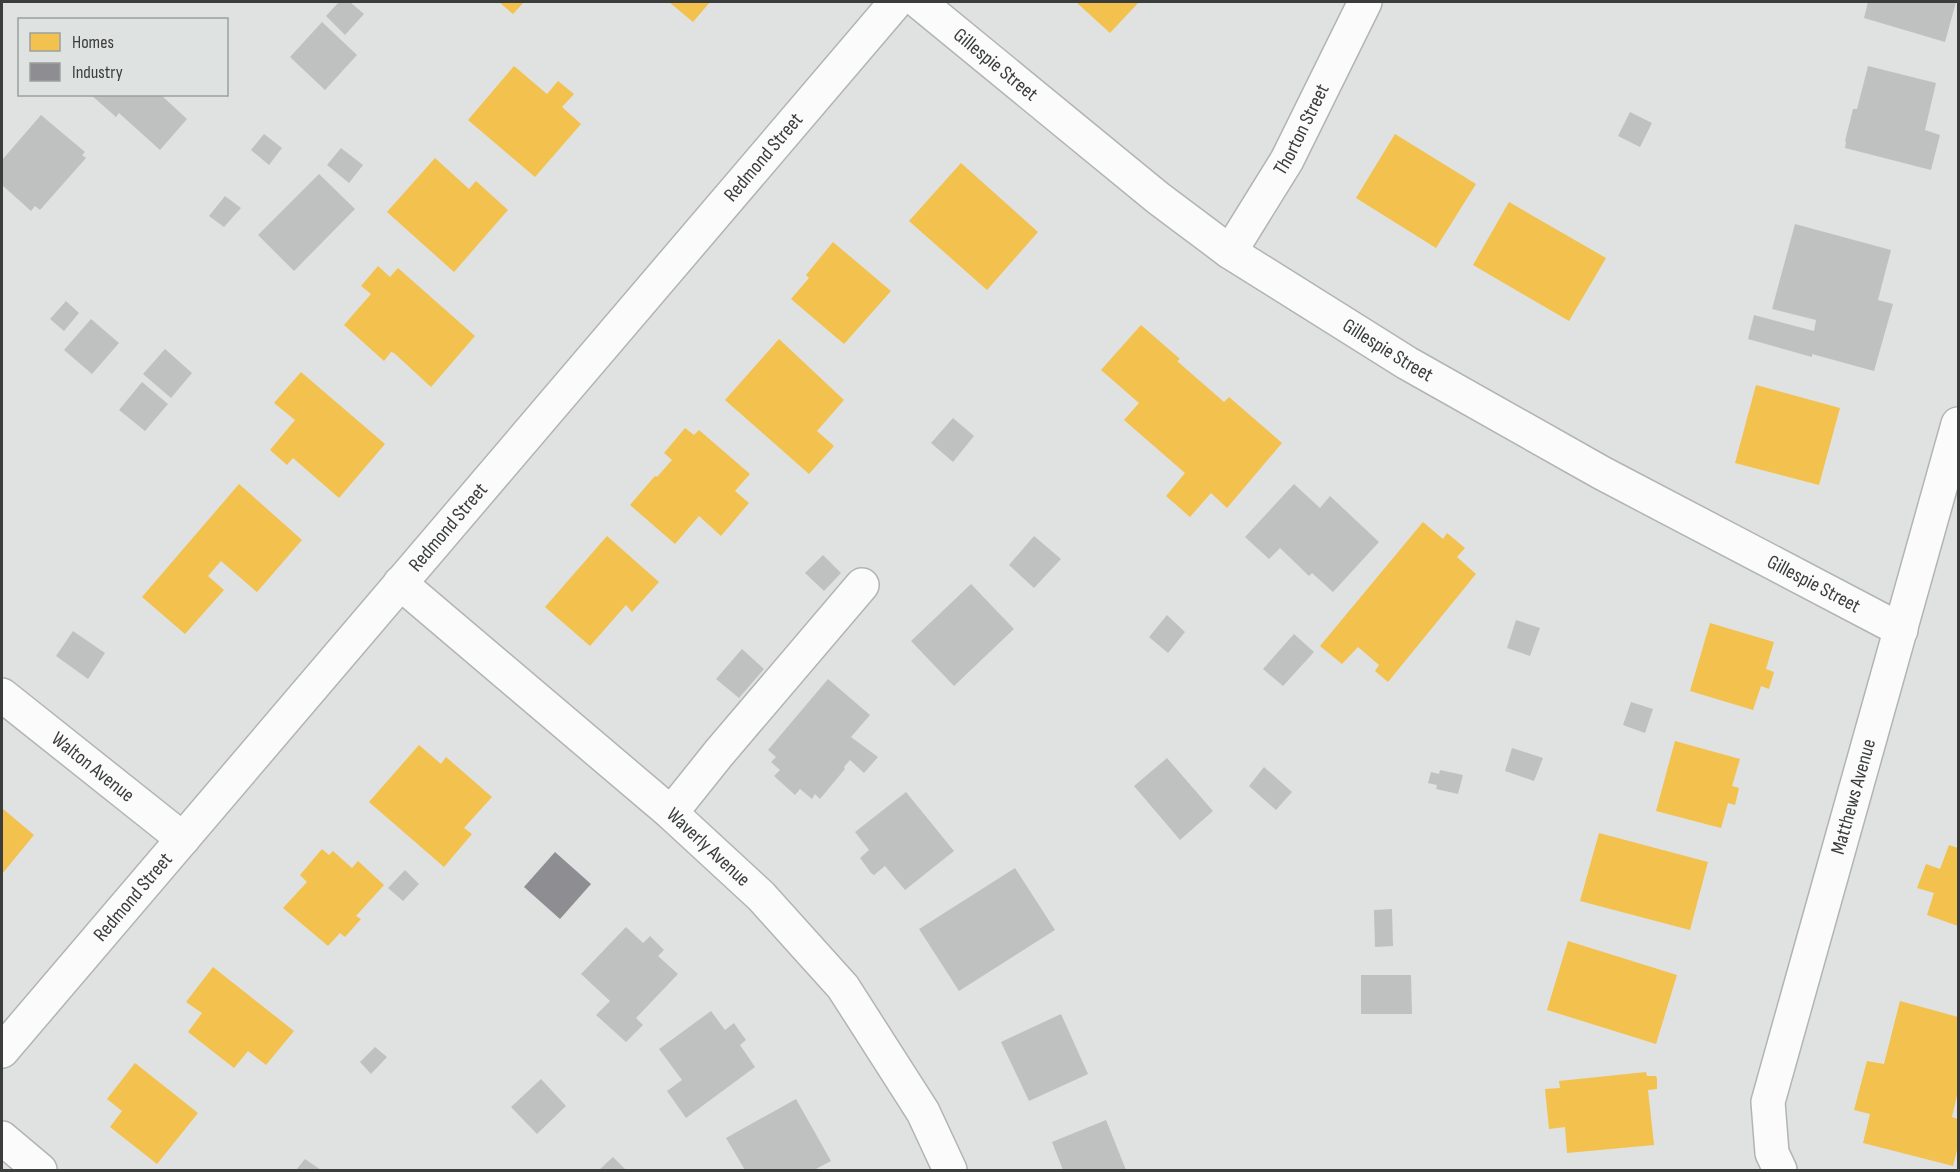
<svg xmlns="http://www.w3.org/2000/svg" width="1960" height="1172" font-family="'Sofia Sans Condensed',sans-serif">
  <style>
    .homes { fill: #f2c14e }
    .industry { fill: #8d8d92 }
    .building { fill: #bfc1c0 }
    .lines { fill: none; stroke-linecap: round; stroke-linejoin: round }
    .minor-casing { stroke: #b2b4b4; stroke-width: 36 }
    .minor { stroke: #fafbfa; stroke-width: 33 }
    .labels { text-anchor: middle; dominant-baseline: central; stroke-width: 6; stroke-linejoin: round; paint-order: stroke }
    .street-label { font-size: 20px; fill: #3a3d3b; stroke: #dee3e1 }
  </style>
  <rect width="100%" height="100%" fill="#dfe2e1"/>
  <path class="homes" d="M499,2H524L513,14Z
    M669,2H710L693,22Z
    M1076,2H1139L1110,33Z
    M514,66L547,94L558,81L574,94L562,107L581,124L535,177L468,120Z
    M1395,134L1476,184L1436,248L1356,198Z
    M435,158L469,189L476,181L508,210L454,272L387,212Z
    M961,163L1038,232L987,290L909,221Z
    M1509,202L1606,258L1569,321L1473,265Z
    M833,242L891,291L844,344L791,299L809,278L806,275Z
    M378,266L390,277L398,268L475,336L431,387L394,353L391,352L384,361L344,325L371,294L361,286Z
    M1141,325L1180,359L1177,361L1224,402L1229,397L1282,443L1227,508L1211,493L1190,517L1166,496L1185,473L1124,420L1139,403L1101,370Z
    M779,339L844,400L817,431L834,446L809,474L725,400Z
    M301,372L385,444L339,498L293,458L287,465L270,450L295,420L274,403Z
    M1756,385L1840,408L1819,485L1735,463Z
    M685,428L694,435L699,430L750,474L735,491L749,503L721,536L699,516L675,544L630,505L654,477L656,476L657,477L672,460L664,453Z
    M239,484L302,540L257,592L221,561L208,576L224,590L185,634L142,597Z
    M1423,522L1443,539L1447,533L1465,548L1457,557L1476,574L1388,682L1375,671L1379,665L1358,647L1342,664L1320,646Z
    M607,536L659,582L632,612L626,605L590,646L545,607Z
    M1710,623L1774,642L1766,669L1774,672L1769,689L1761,686L1753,710L1690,691Z
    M1675,741L1740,759L1732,786L1739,788L1736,801L1735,805L1728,803L1721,828L1656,811Z
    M419,745L441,764L446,757L492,797L464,828L472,834L444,867L369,802Z
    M2,808L34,835L2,874Z
    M1599,833L1708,862L1690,930L1580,901Z
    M1949,845L1958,848V926L1927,915L1934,893L1917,888L1926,864L1940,869Z
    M322,849L329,855L333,851L352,868L358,861L384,885L356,916L361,919L345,937L340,933L328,946L283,908L307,882L300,875Z
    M1568,941L1677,975L1656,1044L1547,1010Z
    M213,967L294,1031L266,1065L248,1051L234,1068L188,1032L202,1013L186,1002Z
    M1900,1001L1958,1017V1091L1952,1117L1958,1119V1146L1953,1166L1863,1143L1870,1114L1854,1110L1867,1061L1884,1064Z
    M135,1063L198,1113L157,1164L110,1127L122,1111L107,1099Z
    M1646,1072L1647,1076H1656L1657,1079V1089L1648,1090L1654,1145L1567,1153L1565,1127L1549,1129L1545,1089L1560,1088L1559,1081Z"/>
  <path class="industry" d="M555,852L591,884L560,919L524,887Z"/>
  <path class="building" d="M339,2H350L364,14L345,35L326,16Z
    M1868,2H1956L1945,42L1864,18Z
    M322,22L357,55L325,90L290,57Z
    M1868,66L1936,83L1925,130L1940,135L1931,170L1845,148L1846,142L1845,141L1853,109H1857Z
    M90,94H160L187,119L160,150L119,113L116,117Z
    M1630,112L1652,123L1640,147L1618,136Z
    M41,115L85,152L82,155L86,158L40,210L35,206L31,211L2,185V160Z
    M264,134L282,148L269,165L251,150Z
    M341,148L363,165L349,183L327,165Z
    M319,174L355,209L294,271L258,235Z
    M225,196L241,208L224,227L209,216Z
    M1795,224L1891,250L1878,300L1893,304L1874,371L1812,354V357L1748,339L1754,315L1814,331L1816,320L1772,309Z
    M66,301L79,313L64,331L50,319Z
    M91,319L119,343L92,374L64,350Z
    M165,349L192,373L171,398L143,374Z
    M142,382L168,404L145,431L119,410Z
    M953,418L974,436L953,462L931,443Z
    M1294,484L1320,508L1330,496L1379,542L1333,592L1312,573L1309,576L1280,548L1269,559L1245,537Z
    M1034,536L1061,559L1034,588L1009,565Z
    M823,555L841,573L824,591L805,573Z
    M971,584L1014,629L954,686L911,641Z
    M1167,615L1185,632L1168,653L1149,637Z
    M1516,620L1540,628L1530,656L1507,648Z
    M73,631L105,653L88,679L56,656Z
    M1294,634L1314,652L1283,686L1263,669Z
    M742,649L764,669L739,698L716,679Z
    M828,679L870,715L851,737L878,757L864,773L850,760L844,767L845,769L820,799L815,794L812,799L800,789L795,795L774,776L780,770L771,762L776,757L768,750Z
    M1631,702L1653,709L1645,733L1623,725Z
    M1512,748L1543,758L1534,781L1505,771Z
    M1167,758L1213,811L1180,840L1134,786Z
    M1264,767L1292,792L1276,810L1249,786Z
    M1440,770L1463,775L1458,794L1436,789L1437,785L1428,783L1431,772L1439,774Z
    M906,792L954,851L905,890L885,866L874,875L871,873L860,858L869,850L855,832Z
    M1015,868L1055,930L959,991L919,929Z
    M405,870L419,884L403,901L388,888Z
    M1392,909L1393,946L1375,947L1374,910Z
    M626,927L643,943L650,936L664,950L658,956L678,974L636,1018L643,1025L626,1042L596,1015L610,1001L581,974Z
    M1361,975H1411L1412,1014H1361Z
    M711,1011L725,1030L734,1023L738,1029L746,1040L740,1045L755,1067L686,1118L667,1091L682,1080L659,1049Z
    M1061,1014L1088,1074L1029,1101L1001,1042Z
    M375,1047L387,1057L371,1074L360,1062Z
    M541,1079L566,1106L537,1134L511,1107Z
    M796,1099L831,1161L814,1170H745L726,1138Z
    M1106,1120L1126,1170H1063L1052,1142Z
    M613,1157L626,1170H599Z
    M305,1159L321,1170H296Z"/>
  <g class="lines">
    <g class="minor-casing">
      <g id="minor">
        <path id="s1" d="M919,2L1158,198L1230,252L1407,363L1602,473L1901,630"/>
        <path id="s2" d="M1230,252L1287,160L1365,2"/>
        <path id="s3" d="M400,583L671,813L761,896L843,987L923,1112L950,1170"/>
        <path id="s4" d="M2,695L183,839"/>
        <path d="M671,813L719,753L862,585"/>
        <path id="s5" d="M2,1051L896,2"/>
        <path d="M2,1138L40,1170"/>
        <path id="s6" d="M1780,1170L1772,1153L1768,1102L1958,424"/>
      </g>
    </g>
    <use href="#minor" class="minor"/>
  </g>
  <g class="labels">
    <g class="street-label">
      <text stroke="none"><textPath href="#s1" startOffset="99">Gillespie Street</textPath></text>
      <text stroke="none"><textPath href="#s2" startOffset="142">Thorton Street</textPath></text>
      <text stroke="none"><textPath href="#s5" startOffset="1174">Redmond Street</textPath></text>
      <text stroke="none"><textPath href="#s1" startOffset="585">Gillespie Street</textPath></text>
      <text stroke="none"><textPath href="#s5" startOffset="688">Redmond Street</textPath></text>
      <text stroke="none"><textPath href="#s1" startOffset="1071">Gillespie Street</textPath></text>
      <text stroke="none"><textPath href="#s4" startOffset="116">Walton Avenue</textPath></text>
      <text stroke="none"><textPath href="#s6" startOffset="387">Matthews Avenue</textPath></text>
      <text stroke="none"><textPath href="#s3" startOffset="406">Waverly Avenue</textPath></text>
      <text stroke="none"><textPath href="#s5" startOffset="202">Redmond Street</textPath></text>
    </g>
  </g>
  <rect width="1960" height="1172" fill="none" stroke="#3a3d3b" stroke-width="6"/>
  <rect x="18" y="18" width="210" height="78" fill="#dee3e1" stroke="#9ca19f" stroke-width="1.5"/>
  <rect x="30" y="33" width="30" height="18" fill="#f2c14e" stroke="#9ca19f" stroke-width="1.5"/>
  <text x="72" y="48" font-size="18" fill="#3a3d3b">Homes</text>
  <rect x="30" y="63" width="30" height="18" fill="#8d8d92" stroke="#9ca19f" stroke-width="1.5"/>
  <text x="72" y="78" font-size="18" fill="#3a3d3b">Industry</text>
</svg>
